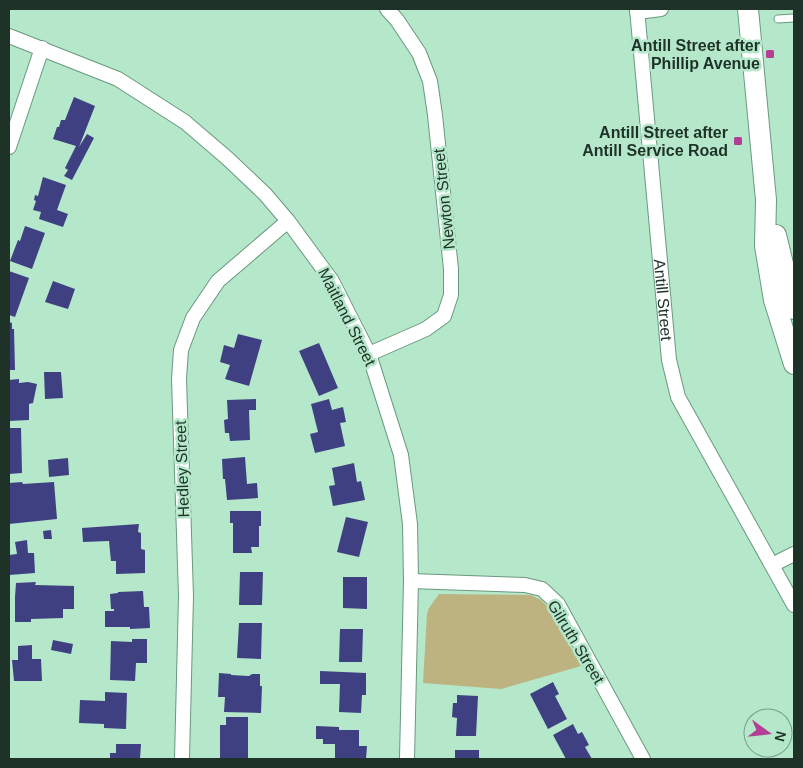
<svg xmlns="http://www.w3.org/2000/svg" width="803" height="768" font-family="Arial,sans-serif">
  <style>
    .green { fill: #bcb380 }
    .building { fill: #3f4082 }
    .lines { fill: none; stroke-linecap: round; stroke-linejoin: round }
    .service-casing { stroke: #69997e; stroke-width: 9 }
    .minor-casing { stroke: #69997e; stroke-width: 16 }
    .secondary-casing { stroke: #69997e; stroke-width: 22 }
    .service { stroke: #fff; stroke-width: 7 }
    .minor { stroke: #fff; stroke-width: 14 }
    .secondary { stroke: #fff; stroke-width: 20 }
    .poi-dot { fill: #b43e95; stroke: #b5e7ca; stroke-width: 2 }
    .labels { text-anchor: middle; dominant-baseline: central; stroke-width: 5; stroke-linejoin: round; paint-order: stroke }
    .poi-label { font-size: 16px; font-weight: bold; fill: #1e3227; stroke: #b5e7ca; text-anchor: end }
    .street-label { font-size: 16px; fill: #1e3227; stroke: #b5e7ca }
  </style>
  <rect width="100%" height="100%" fill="#b5e7ca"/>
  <path class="green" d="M439,594L531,595L541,600L550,609L581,666L501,689L423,683L427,614L429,608Z"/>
  <path class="building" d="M74,97L95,106L79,147L87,134L94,138L72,180L64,176L68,170L65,168L76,146L53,139L57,127H59L61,120H65Z
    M43,177L66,185L57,210L68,214L63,227L39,219L41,212L33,210L36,201L34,200L35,195L38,196Z
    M25,226L45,233L32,269L10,261L18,240L20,241Z
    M9,271L29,278L15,317L9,315Z
    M53,281L75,289L68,309L45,302Z
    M9,322L12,323V329H14L15,370H9Z
    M238,334L262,340L249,386L225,379L230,365L220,362L224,345L234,348Z
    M319,343L338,388L319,396L299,351Z
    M44,372H61L63,398L45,399Z
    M19,379V383L28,382L37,384L33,403L29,404V420L9,421V380Z
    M256,399V410H249L250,440L230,441L229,433H225L224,420L228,419L227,400Z
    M329,399L332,410L343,407L346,422L340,423L345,446L315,453L310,434L318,432L311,404Z
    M9,428H21L22,473L9,474Z
    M245,457L247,484L257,483L258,498L227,500L225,479H223L222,459Z
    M68,458L69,475L49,477L48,460Z
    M354,463L357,482L361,481L365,500L333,506L329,486L335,485L332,468Z
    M22,482L23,484L54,482L57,519L9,524V483Z
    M230,511H261V526H259V547H251L252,553H233V523H230Z
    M346,517L368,522L359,557L337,552Z
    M139,524L138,532L141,533V549L145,550V573L116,574V561H111L109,541L83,542L82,528Z
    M51,530L52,539H44L43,531Z
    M27,540L28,553H34L35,573L9,575V555L17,554L15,542Z
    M240,572H263L262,605H239Z
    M343,577H367V609L343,608Z
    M36,582L35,585L74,586V609H63V618L31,619V622H15V597L16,583Z
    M143,591L144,607H149L150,628L130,629V627H105V611H114V609H111L110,594L118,593V592Z
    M239,623H262L261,659L237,658Z
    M340,629H363L362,662H339Z
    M132,639H147V663H136L135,681L110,680L111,641L132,642Z
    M53,640L73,644L71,654L51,650Z
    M32,645V659H41L42,681H14L12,660H18V646Z
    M320,671L366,673V695H362L361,713L339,712L340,684H320Z
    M219,673L231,674V675L249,676L252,674H260V686H262L261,713L224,712L225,697H218Z
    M553,682L559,694L555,696L567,719L548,729L530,694Z
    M105,692L127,693L126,729L104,728V724L79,723L80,700L105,701Z
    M457,695L478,696L476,736H456L457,718L452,717L453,703H457Z
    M226,717H248V759H220V725H226Z
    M573,724L578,734L582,732L589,745L585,747L592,759H566L553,735Z
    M316,726L339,727V730H359V746H367L366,759H335V744H323V739H316Z
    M116,744H141L140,759H110V753H116Z
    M455,750H479V759H455Z"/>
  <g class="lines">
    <g class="service-casing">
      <path id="service" d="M778,19L794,18"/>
    </g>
    <g class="minor-casing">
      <g id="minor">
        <path id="s1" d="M637,9L669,360L678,397L794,605"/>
        <path d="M637,12L661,9"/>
        <path d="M9,36L118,79L185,122L227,158L265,194L288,221L332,281L369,354L401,455L410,524L411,581L407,759"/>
        <path d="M9,147L42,48"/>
        <path d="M369,354L426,329L444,316L451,295V269L435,115L430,81L419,53L397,20L387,9"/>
        <path d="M772,565L794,554"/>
        <path d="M411,581L525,585L542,589L558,604L643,759"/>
        <path d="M182,759L186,596L179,379L181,350L193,318L218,281L288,221"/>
      </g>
    </g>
    <g class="secondary-casing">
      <path id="secondary" d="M748,9L766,200L765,246L774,300L794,364
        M776,235L794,309"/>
    </g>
    <use href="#service" class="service"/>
    <use href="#minor" class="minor"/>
    <use href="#secondary" class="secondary"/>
  </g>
  <g class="poi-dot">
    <rect x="765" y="49" width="10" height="10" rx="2.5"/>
    <rect x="733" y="136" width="10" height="10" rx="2.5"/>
  </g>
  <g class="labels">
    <g class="poi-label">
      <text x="760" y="45">Antill Street after<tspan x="760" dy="18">Phillip Avenue</tspan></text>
      <text x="728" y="132">Antill Street after<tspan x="728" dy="18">Antill Service Road</tspan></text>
    </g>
    <g class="street-label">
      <text transform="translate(444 199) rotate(-96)">Newton Street</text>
      <text stroke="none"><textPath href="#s1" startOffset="292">Antill Street</textPath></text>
      <text transform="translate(347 317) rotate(63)">Maitland Street</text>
      <text transform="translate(182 469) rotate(-92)">Hedley Street</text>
      <text transform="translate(576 642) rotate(59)">Gilruth Street</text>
    </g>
  </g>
  <rect width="803" height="768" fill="none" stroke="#1e3227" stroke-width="20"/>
  <g transform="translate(768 733) rotate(105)"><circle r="24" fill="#b5e7ca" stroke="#799f89"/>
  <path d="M0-4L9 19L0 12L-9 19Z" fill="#b43e95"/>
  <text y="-8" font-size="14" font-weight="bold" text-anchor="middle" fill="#1e3227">N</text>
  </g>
</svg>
